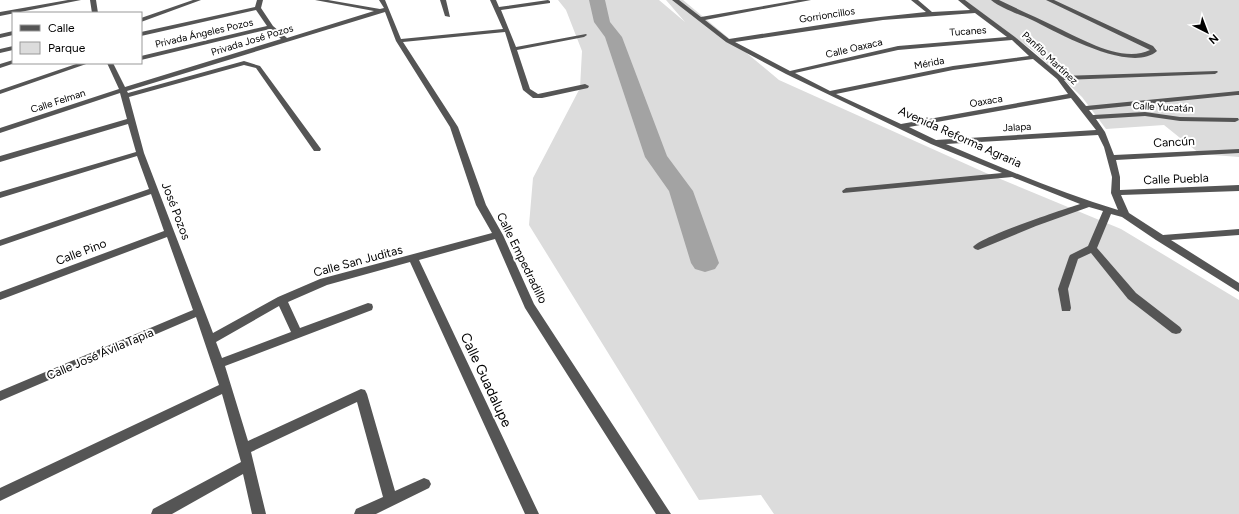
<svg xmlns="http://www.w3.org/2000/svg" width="1239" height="514" font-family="Figtree,sans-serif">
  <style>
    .green { fill: #dcdcdc }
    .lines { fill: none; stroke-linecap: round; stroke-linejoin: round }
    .river { fill: #a3a3a3; fill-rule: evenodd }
    .minor { fill: #555; fill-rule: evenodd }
    .labels { text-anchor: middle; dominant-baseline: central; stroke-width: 4; stroke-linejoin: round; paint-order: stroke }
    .far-street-label { font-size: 10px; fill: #000; stroke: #fff }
    .street-label { font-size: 12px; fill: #000; stroke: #fff }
    .near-street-label { font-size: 14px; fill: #000; stroke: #fff }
  </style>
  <rect width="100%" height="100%" fill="#fff"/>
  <path class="green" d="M558,0H659L685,22L666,0H683L779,80L986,173L1121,229L1239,300V514H774L761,495L699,500L529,225L533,178L580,88L582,51L566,10Z
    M965,0H1239V157L1200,154L1164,125L1106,129L1082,97L1036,53Z"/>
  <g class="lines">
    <path class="river" d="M589,0H605L610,22L622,37L667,156L693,191L719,263L715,269L705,272L695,269L691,263L669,191L645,157L605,37L594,22Z"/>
    <path class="minor" d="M68,0H81L0,16V12Z
      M90,0H96L98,13H92Z
      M193,0H201L141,22V18Z
      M257,0H263L261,8L273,26L287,38L374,11L315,0H328L380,9L384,8L379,0H385L401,39L503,29L490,0H496L499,7L548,0L550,1V3L501,10L516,47L586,34L587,35L584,37L517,50L530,89L538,94L585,84L589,86L588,88L542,98H533L523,90L505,32L403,42L458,127L486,205L503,235L534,304L671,514H656L525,308L495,239L419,260L539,514H525L410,262L327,285L288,302L300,328L368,303L372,304L373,307L372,310L225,366L248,441L361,389L365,390L367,394L395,491L424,478L429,480L431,484L429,488L376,514H354L356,509L383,497L357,402L251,452L266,514H252L243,474L172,514H151L153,509L241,462L222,394L0,501V488L219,385L196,317L0,401V391L193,310L167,237L0,300V292L164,231L151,194L0,246V240L149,189L137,156L0,198V192L136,152L128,124L0,162V156L127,119L120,93L0,133V128L119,89L107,63H113L125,87L281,39L270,29L141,60V56L267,26L256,10L141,36V32L255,7ZM385,12L396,41L450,127L476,205L492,233L320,279L278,297L213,333L144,153L129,97L244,65L256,68L314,151H320L321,149L260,66L244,61L128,93L127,91ZM279,306L291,332L222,358L216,342Z
      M440,0H446L450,17L445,16Z
      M672,0H679L701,17L798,0H811L705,20L729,39L852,20L926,12L911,0H918L932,12L970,10L958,0H965L1015,37L1061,76L1217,71L1218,72L1215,74L1064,80L1086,106L1239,91V95H1237L1089,110L1093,115L1145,112L1180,117L1238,118L1239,120L1235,122L1180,121L1145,116L1096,119L1105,132L1114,155L1239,149V153L1116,160L1120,177V190L1239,185V191L1121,195L1129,213L1163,235L1239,229V235L1171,240L1239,283V292L1156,240L1122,217L1111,214L1097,248L1136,293L1180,327L1182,330L1180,333L1176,334L1172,333L1128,299L1091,253L1078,259L1068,289L1071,308L1070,311H1062L1058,289L1069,257L1070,255L1088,246L1103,211L1089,207L1036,226L978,250L975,249L973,247C982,236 1062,210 1080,204L1012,177L843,193L842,191L846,188L1002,173L931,144L786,74L726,42ZM975,13L1007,37L898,46L790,71L735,42L883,20ZM1012,40L1029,56L953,66L830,91L795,73L898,50ZM1033,59L1057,79L1068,94L901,124L836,94L953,70ZM1071,98L1096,130L936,140L909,127ZM1098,135L1104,147L1112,177L1111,193L1118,210C1059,192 1002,168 946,144Z
      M991,0H999C1017,9 1036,17 1054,26C1080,38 1122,64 1150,50L1046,0H1054L1153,46L1157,51C1131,74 1058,33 1032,20C1019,14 1002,9 991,0Z
      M13,31V35L0,38V34Z
      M13,46V50L0,53V49Z
      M13,60V63H15L0,68V64Z
      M79,63H89L0,94V90Z"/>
  </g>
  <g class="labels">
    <g class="far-street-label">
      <text transform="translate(827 15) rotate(-9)">Gorrioncillos</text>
      <text transform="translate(968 31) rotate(-4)">Tucanes</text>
      <text transform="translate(204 33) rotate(-13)">Privada Ángeles Pozos</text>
      <text transform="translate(252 40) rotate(-17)">Privada José Pozos</text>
      <text transform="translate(854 48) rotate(-13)">Calle Oaxaca</text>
      <text transform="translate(1050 58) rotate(43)">Panfilo Martínez</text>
      <text transform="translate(929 63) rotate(-11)">Mérida</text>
      <text transform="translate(58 101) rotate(-18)">Calle Felman</text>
      <text transform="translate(986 101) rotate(-10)">Oaxaca</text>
      <text transform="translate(1163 107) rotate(3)">Calle Yucatán</text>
      <text transform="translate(1017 127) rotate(-3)">Jalapa</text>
    </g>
    <g class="street-label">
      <text transform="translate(960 137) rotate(24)">Avenida Reforma Agraria</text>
      <text transform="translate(1174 142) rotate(-3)">Cancún</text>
      <text transform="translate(1176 179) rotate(-2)">Calle Puebla</text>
      <text transform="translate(176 211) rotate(69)">José Pozos</text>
      <text transform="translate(81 252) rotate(-21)">Calle Pino</text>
      <text transform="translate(522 258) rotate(64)">Calle Empedradillo</text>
      <text transform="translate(358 261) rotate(-15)">Calle San Juditas</text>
      <text transform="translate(100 354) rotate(-23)">Calle José Ávila Tapia</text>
    </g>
    <g class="near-street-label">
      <text transform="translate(486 380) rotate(65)">Calle Guadalupe</text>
    </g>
  </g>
  <rect x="12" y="12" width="130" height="52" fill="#ffffff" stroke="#999999"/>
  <rect x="20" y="25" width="20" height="6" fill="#555555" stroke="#999999"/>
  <text x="48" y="32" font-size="12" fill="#000000">Calle</text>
  <rect x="20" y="42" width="20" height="12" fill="#dcdcdc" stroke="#999999"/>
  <text x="48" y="52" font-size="12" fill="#000000">Parque</text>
  <g transform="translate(1207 32) rotate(138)" stroke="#ffffff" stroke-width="3" paint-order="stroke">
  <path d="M0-3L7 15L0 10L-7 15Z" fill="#000000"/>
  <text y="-6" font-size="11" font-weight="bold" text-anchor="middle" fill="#000000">N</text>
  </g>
</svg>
